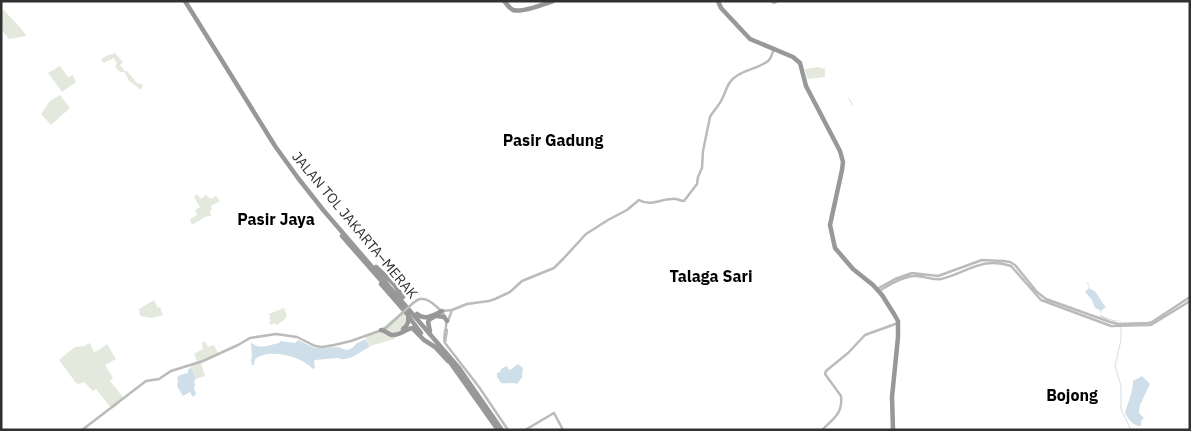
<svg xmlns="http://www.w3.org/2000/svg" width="1191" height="431" font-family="'IBM Plex Sans',sans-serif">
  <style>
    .green { fill: #e4e9de }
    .water { fill: #cfdfe9 }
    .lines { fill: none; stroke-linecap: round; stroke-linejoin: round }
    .stream { stroke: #cfdfe9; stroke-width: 1 }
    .secondary { stroke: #bbb; stroke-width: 2.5 }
    .highway { stroke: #989898; stroke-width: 4.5 }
    .secondary-bridge { stroke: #bbb; stroke-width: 2.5 }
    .labels { text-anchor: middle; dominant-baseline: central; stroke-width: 5; stroke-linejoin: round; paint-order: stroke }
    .street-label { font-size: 14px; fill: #313131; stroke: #fff }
    .quarter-label { font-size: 16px; font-weight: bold; fill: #000; stroke: #fff }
  </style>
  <rect width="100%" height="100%" fill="#fff"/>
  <path class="green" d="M4,10C11,19 21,26 26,36L9,39L1,29V12Z
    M115,53L123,62L120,65L125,71H127L138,84L140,83L143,85L141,90L128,80V78L124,72C118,73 117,69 115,65L117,64L114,58L107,61L104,63L101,60L106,56Z
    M60,66L68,77L73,75L76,82L62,92L48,73Z
    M818,67L825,69V77L807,79L805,69Z
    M60,95L70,108L51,125L41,114L50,101Z
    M197,194L201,199L206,195L211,199L216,196L220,201L211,206L212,210L210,211L211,216L205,217L192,225L190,219L197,215L195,210L200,207L194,197Z
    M154,300L158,308L160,307L163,315L151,318L140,316L139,309Z
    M284,308L287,316L284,320L277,325L274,323L271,325L269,322L271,321L269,318L270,316L269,314Z
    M403,311C410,324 406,326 394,334L395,339L370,346L365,336L379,330Z
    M205,341L208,347L214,345L219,355L201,363L205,376L196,379L190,364L197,361L194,354L203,349L202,343Z
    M90,343L94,352L99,350L107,344L116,359L105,365L113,378L110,381L123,397L117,403L118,405L112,409L96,389L93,391L84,382L79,384L76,383L59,360L75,347L84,346Z"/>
  <path class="water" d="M1087,282H1088L1090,289C1098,291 1100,301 1106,307L1101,311L1100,315L1113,320L1121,321V323L1120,321H1112L1100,317V310L1095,308L1092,300L1085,292L1089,288Z
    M366,339L370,347C360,351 349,363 338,358L315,360L314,362L315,368L313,369C301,356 269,348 255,359L254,365H252L251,361L252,356L251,344L252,343C260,350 269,345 279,343L281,341L295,343L298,340L315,348L338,347L343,349L347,350L352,348L357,343Z
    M518,364L523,368L522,375L523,376L517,384C511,382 506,384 501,383L497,377V373L500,372L501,369L506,366L510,370Z
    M191,367L196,379L194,381L195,385L194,388L196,394L193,397L190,392L183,396L177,386L178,381L177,378L180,375L188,373V370Z
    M1142,376L1150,384L1140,405L1139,413L1144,418L1141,421V426C1132,426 1129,419 1125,413C1128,402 1133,392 1133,381Z"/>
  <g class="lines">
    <path class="stream" d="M849,99L853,105
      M1121,327V340L1115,366L1121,386V409L1131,430"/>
    <path class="secondary" d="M771,1L774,3L778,1
      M877,289L895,279L912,273L938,276L982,260L1003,261L1010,262L1015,265L1037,292L1046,299L1110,322L1119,324L1148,323L1152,322L1190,297
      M879,291C889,285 902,277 914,276C923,275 932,281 941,279C966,273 982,256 1011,266L1041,300L1111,326L1151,325L1190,301
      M413,303C416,301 419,298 423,299C430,299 445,313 446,319C448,327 442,335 445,343L479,387L508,430
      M442,311L452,310L467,304L489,301L495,299L510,292L522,281L554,268L563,259L586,234L608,220L627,210L639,200C651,207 660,199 672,199C677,198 680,201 684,201L697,184L698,177L702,168L703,151L710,117C713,111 718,107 721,101C727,91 726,82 738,75C746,70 764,66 769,60C772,57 772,53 774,49
      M448,321L452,310
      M445,342L447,330
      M82,430L146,381L159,379L171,371L203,361L238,345L250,338L276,334L297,337L315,346L322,347L334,345L351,341L379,331L386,328L401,314
      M525,430L554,413L563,430
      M822,430C833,419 843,414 841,396L825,374L826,371L848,353L865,335L898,323"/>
    <path class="highway" d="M185,1L275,146L298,178L324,211L459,368L502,430
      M504,1C507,4 509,8 513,10C522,13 544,4 553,1
      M718,1L721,8L750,39L793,57L800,63L806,86L840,151L843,162L842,170L830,225L835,248L853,269L873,285L882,295L894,314L898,321V337L892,397L893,430
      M342,236L385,285
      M376,267L393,283L403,297
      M381,284L408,315C409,322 408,325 403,329
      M417,314C425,321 434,315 442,311
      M437,316L444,317L447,321
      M409,317L421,333
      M381,330C387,331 387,334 392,335C399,336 406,329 412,328L424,340L435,347L448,361
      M430,331L428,322L430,319L434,317
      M447,358L498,430"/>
    <path class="secondary-bridge" d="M401,314L413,303"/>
  </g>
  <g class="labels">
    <g class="street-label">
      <text transform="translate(355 225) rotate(50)">JALAN TOL JAKARTA–MERAK</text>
    </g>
    <g class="quarter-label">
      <text x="553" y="140">Pasir Gadung</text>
      <text x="276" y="219">Pasir Jaya</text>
      <text x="711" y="276">Talaga Sari</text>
      <text x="1072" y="395">Bojong</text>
    </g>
  </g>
  <rect width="1191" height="431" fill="none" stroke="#313131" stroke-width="5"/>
</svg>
